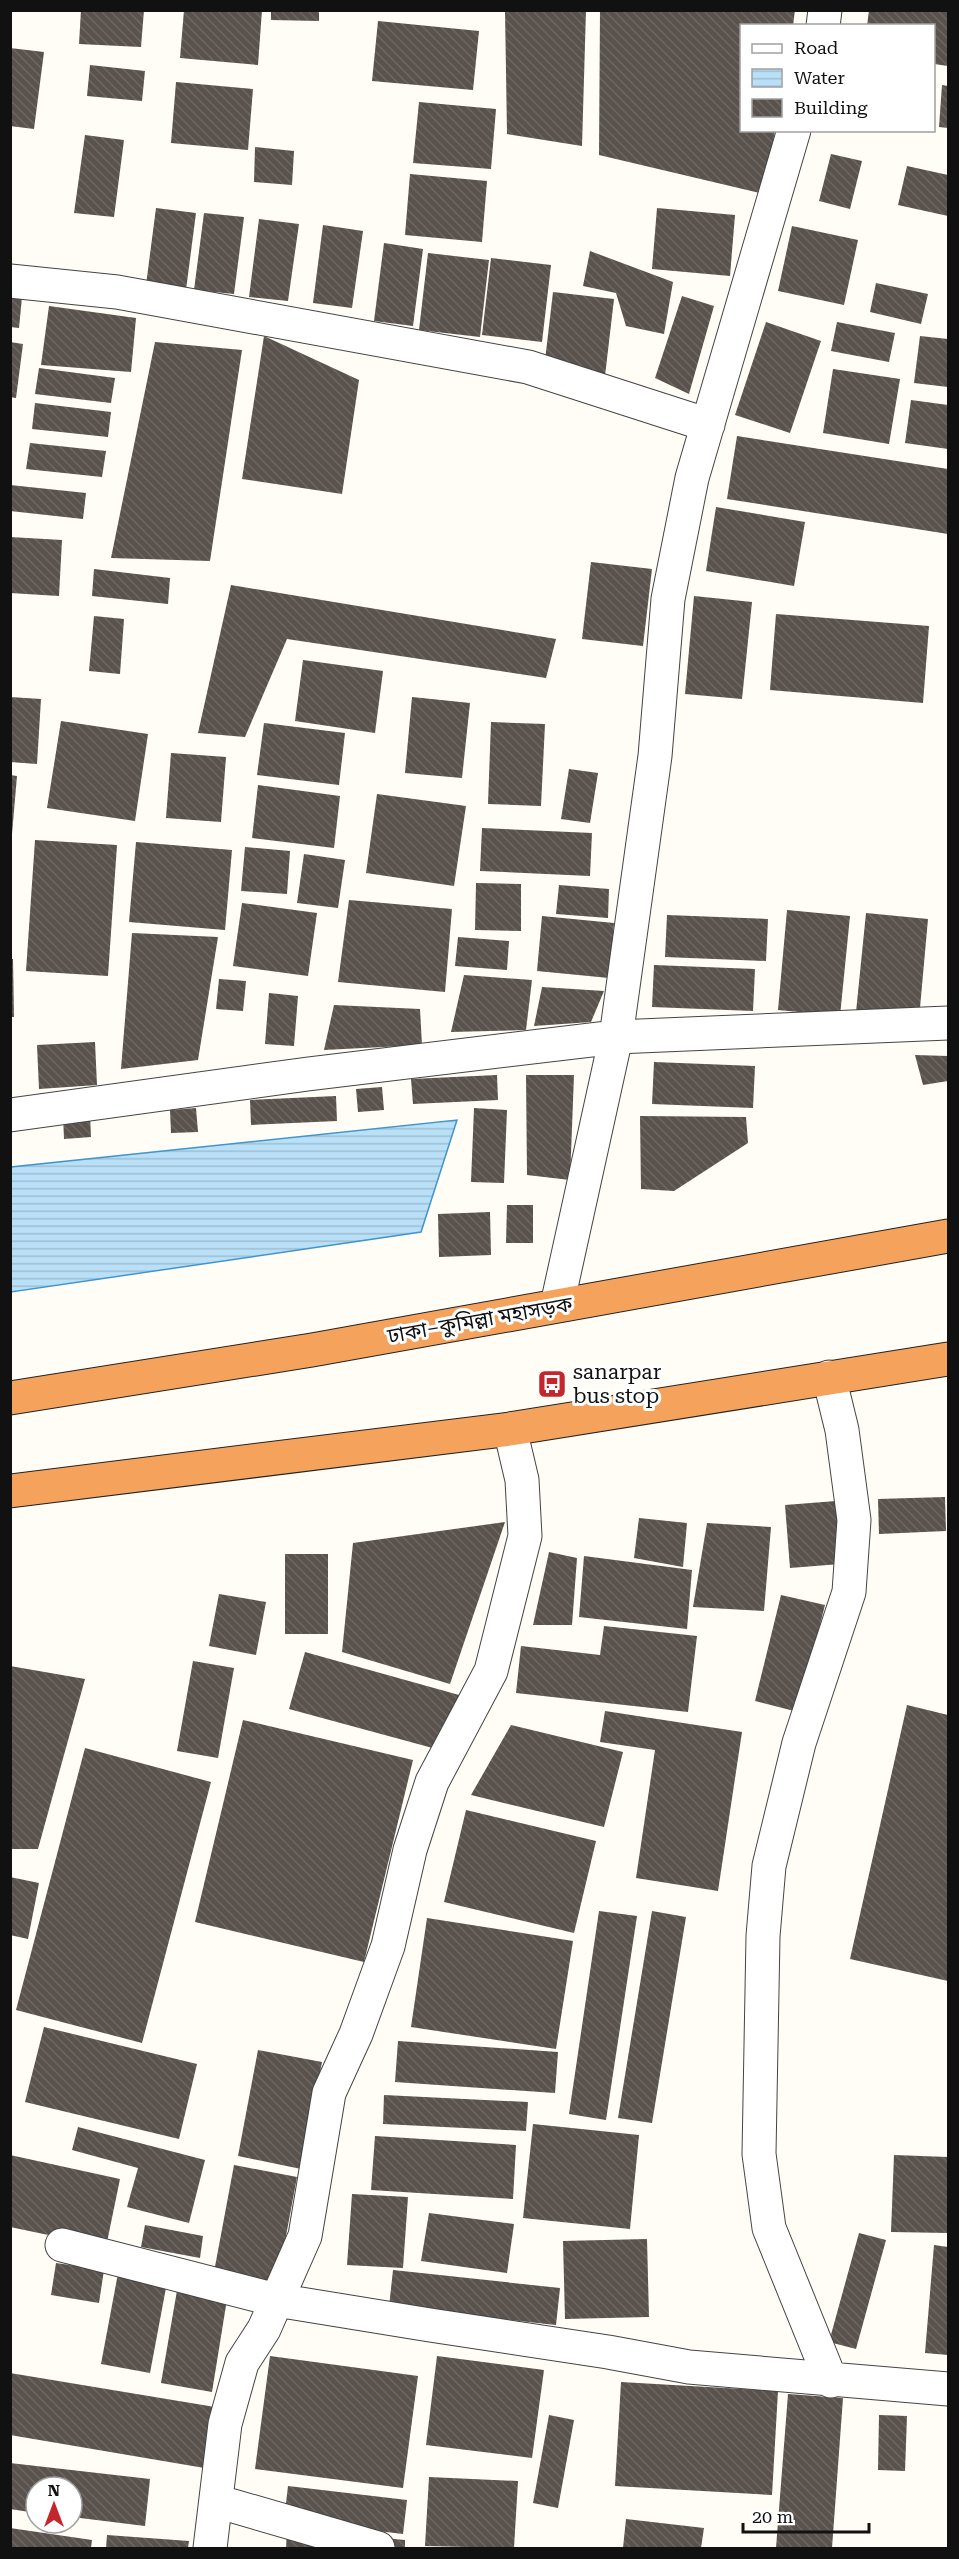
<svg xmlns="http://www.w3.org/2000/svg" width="959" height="2559" font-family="'Roboto Serif','Noto Sans Bengali',serif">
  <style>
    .water { fill: url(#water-rules); stroke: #3f96cf; stroke-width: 1.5 }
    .building { fill: url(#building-back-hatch) }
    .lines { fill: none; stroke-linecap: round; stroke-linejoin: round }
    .street-casing { stroke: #444; stroke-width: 35 }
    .highway-casing { stroke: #222; stroke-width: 35 }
    .street { stroke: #fff; stroke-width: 33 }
    .highway { stroke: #f5a25d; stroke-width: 33 }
    .labels { text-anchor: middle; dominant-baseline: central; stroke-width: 6; stroke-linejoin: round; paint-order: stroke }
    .street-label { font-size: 21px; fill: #111; stroke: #fff }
    .poi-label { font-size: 21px; fill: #111; stroke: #fff; text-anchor: start }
  </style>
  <defs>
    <pattern id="water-rules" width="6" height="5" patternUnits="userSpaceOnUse" patternTransform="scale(1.5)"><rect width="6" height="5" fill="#b9e0f7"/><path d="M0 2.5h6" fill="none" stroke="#9ebfd3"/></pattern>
    <pattern id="building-back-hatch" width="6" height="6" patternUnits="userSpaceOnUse" patternTransform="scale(1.5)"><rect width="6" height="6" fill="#5a524d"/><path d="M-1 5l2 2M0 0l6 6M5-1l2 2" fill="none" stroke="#6d6662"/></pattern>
  </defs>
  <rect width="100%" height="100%" fill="#fffdf5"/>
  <path class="water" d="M457,1120L421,1232L11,1292V1167Z"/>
  <path class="building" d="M81,10H144L141,47L79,44Z
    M184,10H262L258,65L180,58Z
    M271,10H319V21L271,20Z
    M505,10H586L582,146L507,134Z
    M600,10H795L793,26H742V130H775L764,194L599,155Z
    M869,10H948V66L934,64V26H867Z
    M378,21L479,31L473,90L372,81Z
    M10,48L44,52L34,129L10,126Z
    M90,65L145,71L142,101L87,96Z
    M176,82L253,89L248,150L171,143Z
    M942,85L948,86V128L939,127Z
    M419,102L496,109L491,169L413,163Z
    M85,135L124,140L114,217L74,213Z
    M255,147L294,151L292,185L254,182Z
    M831,154L862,161L850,209L819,201Z
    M907,166L948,175V216L898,205Z
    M410,174L487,181L482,242L405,235Z
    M156,208L196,213L186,290L146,285Z
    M657,208L735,215L730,276L652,269Z
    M204,213L244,217L234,294L194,290Z
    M259,219L299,224L288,301L249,297Z
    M323,225L363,231L352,308L313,303Z
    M792,226L858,240L844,305L778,291Z
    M384,243L423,249L413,326L374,321Z
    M590,251L673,282L664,334L626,326L616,293L583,286Z
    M428,253L489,260L480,337L419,330Z
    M491,258L551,265L542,342L482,335Z
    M876,283L928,294L921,324L870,312Z
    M553,292L614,299L605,376L544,369Z
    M10,296L22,297L19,328L10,327Z
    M682,296L714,306L689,394L655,378Z
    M49,306L136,318L131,372L41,365Z
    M766,322L821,341L790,433L735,415Z
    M837,322L895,333L889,362L831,351Z
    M264,336L359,380L342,494L242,479Z
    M920,336L948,339V387L914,383Z
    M10,342L23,344L16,398L10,397Z
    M155,342L242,350L210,561L111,558Z
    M39,368L115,378L111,403L35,394Z
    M833,369L900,379L889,444L823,433Z
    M911,400L948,405V449L905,443Z
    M35,403L111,412L108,437L32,429Z
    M737,436L948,469V534L727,499Z
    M30,443L106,451L102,477L26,469Z
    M10,485L86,493L83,519L10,511Z
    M716,507L805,522L794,586L706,571Z
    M10,537L62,540L59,596L10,593Z
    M591,562L652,569L643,646L582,639Z
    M94,569L170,578L168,604L92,596Z
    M231,585L556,639L546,678L287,639L245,737L198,733Z
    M694,596L752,602L742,699L685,694Z
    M776,614L929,626L923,703L770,690Z
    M94,616L124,619L120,674L89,671Z
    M303,660L383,671L375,733L295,721Z
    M10,697L41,699L37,764L10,762Z
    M412,697L470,703L462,778L405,773Z
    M61,721L148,734L135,821L47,808Z
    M491,722L545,724L541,806L488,804Z
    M264,723L345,733L339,785L257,775Z
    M171,753L226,757L221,822L166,818Z
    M569,769L598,773L590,823L561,819Z
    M10,775L17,776L12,834H10Z
    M258,785L340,796L334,848L252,838Z
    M377,794L466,806L454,886L366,873Z
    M482,828L592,833L590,876L480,871Z
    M35,840L117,845L108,976L26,971Z
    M136,842L232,850L225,930L129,922Z
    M245,847L290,851L287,894L241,891Z
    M304,854L345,860L338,908L297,903Z
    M476,883L521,884V931L475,930Z
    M559,885L609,889L608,918L556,914Z
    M349,900L452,909L445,992L338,982Z
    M242,903L317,913L308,976L233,966Z
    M787,910L850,916L840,1016L778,1010Z
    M866,913L928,919L919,1019L856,1012Z
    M667,915L768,919L766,961L665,957Z
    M542,916L614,923L609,978L537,971Z
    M132,933L218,937L198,1060L121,1069Z
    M458,937L509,941L507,970L455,966Z
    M10,959H13L14,1017H10Z
    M654,965L755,969L753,1011L652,1007Z
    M464,975L532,980L526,1030L451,1032Z
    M219,979L246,981L243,1011L216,1009Z
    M542,987L604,991L591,1022L534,1026Z
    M269,993L298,996L294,1046L265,1044Z
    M334,1005L420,1009L422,1045L324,1050Z
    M95,1042L97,1085L39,1089L37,1045Z
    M915,1055L948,1056V1081L923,1085Z
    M654,1062L755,1066L753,1108L652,1104Z
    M497,1075L498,1100L413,1104L411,1079Z
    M526,1075H574L570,1180L527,1175Z
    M382,1087L384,1110L358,1112L356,1089Z
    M336,1096L337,1121L251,1125L250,1100Z
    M196,1108L198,1132L171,1133L170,1110Z
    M474,1108L507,1110L504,1183L471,1182Z
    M90,1114L91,1137L64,1139L63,1115Z
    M640,1116L746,1117L748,1143L674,1191L641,1189Z
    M507,1205H533V1243H506Z
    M490,1212L491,1255L439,1257L438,1214Z
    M945,1497L946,1531L879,1534L878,1499Z
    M836,1501L840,1564L790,1568L785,1505Z
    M639,1518L687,1523L683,1567L634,1558Z
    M505,1522L450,1684L342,1652L353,1543Z
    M707,1523L771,1527L764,1611L693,1607Z
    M549,1552L577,1558L572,1625H533Z
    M285,1554H328V1634H285Z
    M584,1556L692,1570L687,1629L579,1617Z
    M219,1594L266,1602L256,1655L209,1646Z
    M781,1595L825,1605L798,1712L755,1701Z
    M604,1626L697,1636L688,1712L516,1693L521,1646L600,1655Z
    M305,1652L477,1700L462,1756L289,1709Z
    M193,1661L234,1668L218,1758L177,1751Z
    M10,1666L85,1679L38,1849H10Z
    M907,1705L948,1715V1981L850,1959Z
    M605,1711L742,1732L718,1891L636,1878L655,1750L600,1742Z
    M243,1720L413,1760L364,1962L195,1922Z
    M511,1725L623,1752L604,1827L471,1795Z
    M85,1748L211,1782L142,2043L16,2010Z
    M466,1810L596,1841L574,1933L444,1902Z
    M10,1877L39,1883L28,1939L10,1935Z
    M599,1911L637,1916L606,2120L569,2114Z
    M652,1911L686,1917L652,2123L618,2118Z
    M427,1918L573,1941L556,2049L411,2027Z
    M44,2027L197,2064L179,2139L25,2102Z
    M398,2041L558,2052L555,2093L395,2082Z
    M258,2050L322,2062L301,2169L238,2156Z
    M384,2095L528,2102L526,2131L383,2124Z
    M533,2124L639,2135L630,2229L523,2218Z
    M78,2127L205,2160L189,2223L127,2207L138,2168L72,2150Z
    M375,2136L516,2145L513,2199L371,2190Z
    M10,2155L120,2179L106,2247L10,2227Z
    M894,2155L948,2157V2233L891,2232Z
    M234,2165L297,2177L277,2284L214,2272Z
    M352,2194L408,2197L403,2268L347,2265Z
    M429,2213L514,2224L507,2273L421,2261Z
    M145,2225L203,2236L200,2258L141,2247Z
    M859,2233L886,2240L856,2349L829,2342Z
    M647,2239L649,2317L565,2319L563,2241Z
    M934,2245L948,2247V2355L925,2353Z
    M56,2263L104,2270L99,2303L51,2295Z
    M119,2268L168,2277L150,2373L101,2364Z
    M393,2270L560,2288L556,2325L389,2307Z
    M179,2279L229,2287L212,2392L161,2383Z
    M270,2356L418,2376L403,2488L255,2469Z
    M437,2356L544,2370L532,2458L426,2445Z
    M10,2373L239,2411L228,2472L10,2435Z
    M621,2382L778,2391L772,2495L615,2486Z
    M788,2394L843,2398L832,2548H776Z
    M549,2415L574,2420L558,2508L533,2503Z
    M879,2415L907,2416L905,2471L878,2470Z
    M10,2463L150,2479L145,2526L72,2517V2487H36V2513L10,2509Z
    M429,2477L518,2481L514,2548L425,2546Z
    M288,2486L407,2500L403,2534L284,2520Z
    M626,2519L704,2528L701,2548H623Z
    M10,2528L92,2540L91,2548H10Z
    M287,2529L405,2540V2548H286Z
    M107,2535L189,2541L188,2548H106Z"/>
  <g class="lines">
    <g class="street-casing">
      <path id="street" d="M823,26L825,10
        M10,281L117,292L528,367L708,425
        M10,1115L308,1074L616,1037L948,1023
        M557,1305L616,1037L655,756L668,599L692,478L794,130
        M829,1377L842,1430L854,1520L849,1592L799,1743L769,1866L763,1936L759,2154L769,2228L831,2381
        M62,2245L276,2300L430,2325L608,2352L689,2367L948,2389
        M216,2501L378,2548
        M210,2548L225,2424L242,2363L264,2329L305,2236L329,2093L356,2034L388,1946L410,1850L432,1782L491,1671L525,1536L522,1480L510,1429"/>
    </g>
    <g class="highway-casing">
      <path id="highway" d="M10,1398L312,1350L948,1236
        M10,1491L510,1429L948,1359"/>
    </g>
    <use href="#street" class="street"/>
    <use href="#highway" class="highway"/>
  </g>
  <defs>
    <g id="bus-square" transform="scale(1.5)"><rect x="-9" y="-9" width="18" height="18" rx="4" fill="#c4262e" stroke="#fff"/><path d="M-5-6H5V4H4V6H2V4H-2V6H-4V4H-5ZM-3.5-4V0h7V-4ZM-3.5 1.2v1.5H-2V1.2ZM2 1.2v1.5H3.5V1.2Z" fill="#fff"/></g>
  </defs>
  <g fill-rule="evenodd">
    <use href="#bus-square" x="552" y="1384"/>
  </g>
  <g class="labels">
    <g class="street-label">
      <text transform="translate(480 1320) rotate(-10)">ঢাকা–কুমিল্লা মহাসড়ক</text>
    </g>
    <g class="poi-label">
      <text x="573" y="1372">sanarpar<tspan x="573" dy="24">bus stop</tspan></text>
    </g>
  </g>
  <rect width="959" height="2559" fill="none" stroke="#111111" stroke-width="24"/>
  <rect x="740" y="24" width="195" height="108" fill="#ffffff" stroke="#a0a0a0" stroke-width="1.5"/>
  <rect x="752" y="44" width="30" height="9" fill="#ffffff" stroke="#a0a0a0" stroke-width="1.5"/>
  <text x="794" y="54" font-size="18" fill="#111111">Road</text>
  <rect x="752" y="69" width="30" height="18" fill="url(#water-rules)" stroke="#a0a0a0" stroke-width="1.5"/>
  <text x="794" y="84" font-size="18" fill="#111111">Water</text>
  <rect x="752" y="99" width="30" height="18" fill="url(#building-back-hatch)" stroke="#a0a0a0" stroke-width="1.5"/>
  <text x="794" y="114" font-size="18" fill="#111111">Building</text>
  <g transform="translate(54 2505)"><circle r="28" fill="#ffffff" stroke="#a0a0a0" stroke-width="1.5"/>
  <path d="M0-4.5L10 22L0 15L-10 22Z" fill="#c4262e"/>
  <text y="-9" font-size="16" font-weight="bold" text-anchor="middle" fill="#111111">N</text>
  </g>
  <path d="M743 2523v9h126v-9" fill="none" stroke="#111111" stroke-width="3"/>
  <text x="752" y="2523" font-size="18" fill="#111111" stroke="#ffffff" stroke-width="4.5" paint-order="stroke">20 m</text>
</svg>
